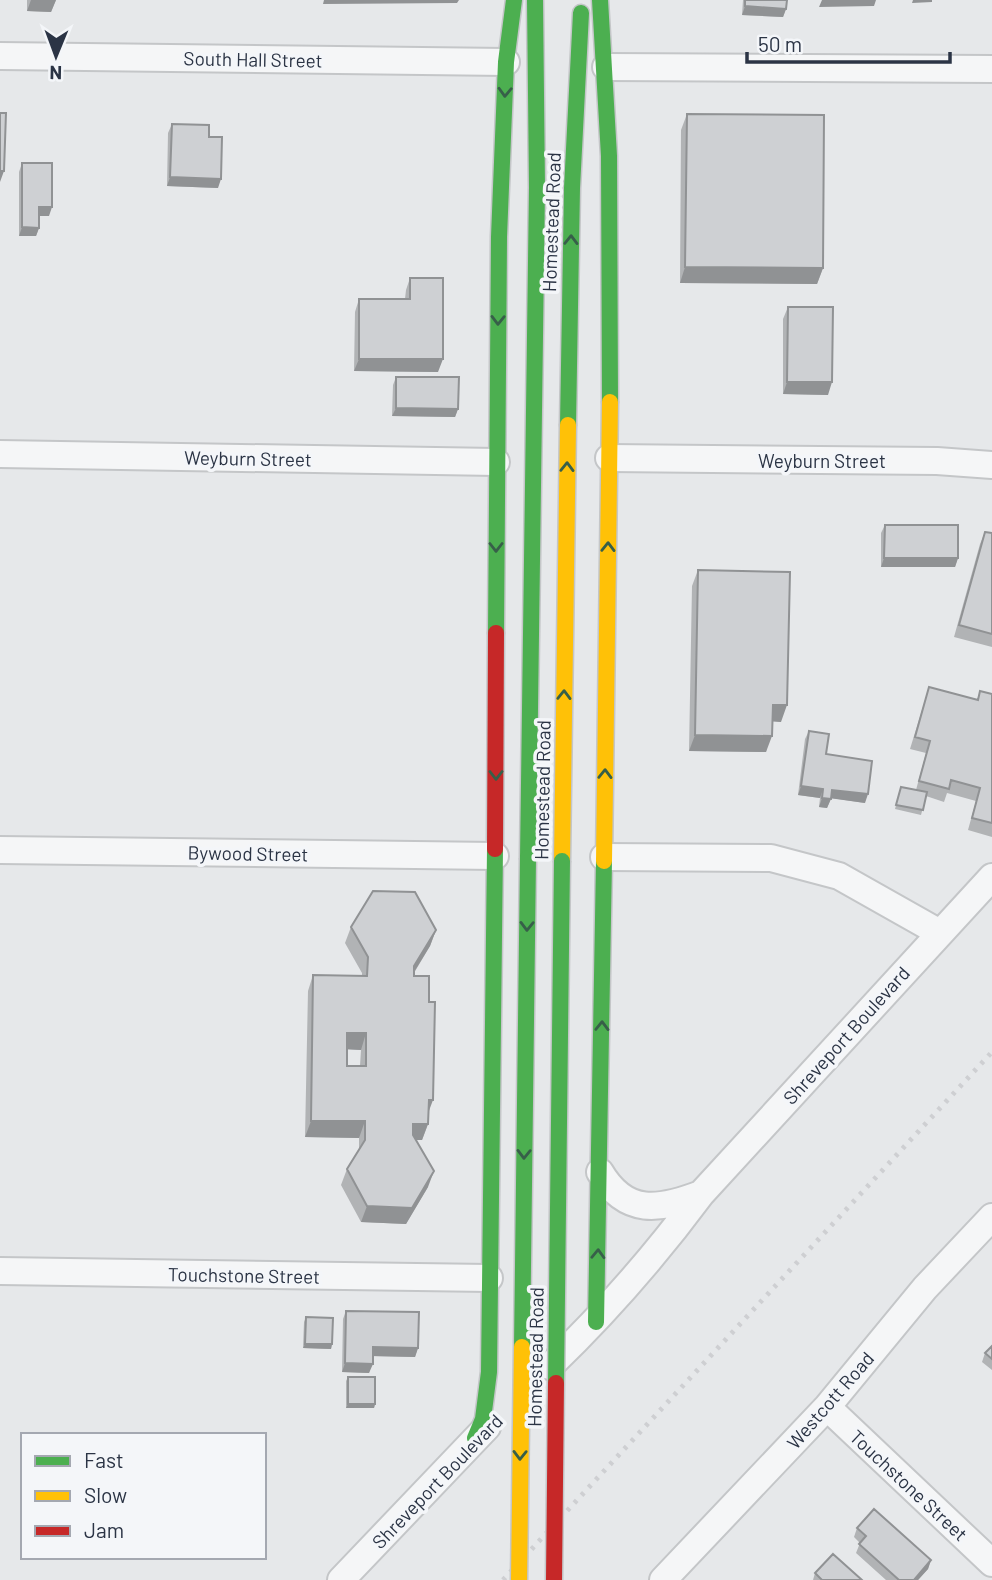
<svg xmlns="http://www.w3.org/2000/svg" width="992" height="1580" font-family="Barlow,sans-serif">
  <style>
    .lines { fill: none; stroke-linecap: round; stroke-linejoin: round }
    .street-casing { stroke: #c4c6c8; stroke-width: 30 }
    .fast-casing { stroke: #c4c6c8; stroke-width: 19 }
    .slow-casing { stroke: #c4c6c8; stroke-width: 19 }
    .jam-casing { stroke: #c4c6c8; stroke-width: 19 }
    .street { stroke: #f5f6f7; stroke-width: 26 }
    .fast { stroke: #4caf50; stroke-width: 16 }
    .slow { stroke: #ffc107; stroke-width: 16 }
    .jam { stroke: #c62828; stroke-width: 16 }
    .rail { stroke: #cecfd2; stroke-width: 5; stroke-dasharray: 3.5 7; stroke-linecap: butt }
    .fast-bridge-casing { stroke: #c4c6c8; stroke-width: 19; stroke-linecap: butt }
    .slow-bridge-casing { stroke: #c4c6c8; stroke-width: 19; stroke-linecap: butt }
    .jam-bridge-casing { stroke: #c4c6c8; stroke-width: 19; stroke-linecap: butt }
    .fast-bridge { stroke: #4caf50; stroke-width: 16 }
    .slow-bridge { stroke: #ffc107; stroke-width: 16 }
    .jam-bridge { stroke: #c62828; stroke-width: 16 }
    .wall { fill: #b1b3b5; fill-rule: evenodd }
    .shaded-wall { fill: #909294 }
    .building { fill: #ced0d3; stroke: #909294; stroke-width: 2; fill-rule: evenodd }
    .oneway { stroke: #375f49 }
    .labels { text-anchor: middle; dominant-baseline: central; stroke-width: 7; stroke-linejoin: round; paint-order: stroke }
    .street-label { font-size: 19px; fill: #2b3445; stroke: #f4f6f9 }
  </style>
  <rect width="100%" height="100%" fill="#e6e8ea"/>
  <g class="lines">
    <g class="street-casing">
      <path id="street" d="M0,56L506,62
        M606,67L992,69
        M0,454L496,462
        M609,458L937,461L992,465
        M0,850L495,856
        M604,857L771,858L839,876L940,933
        M600,1172C626,1216 659,1210 701,1194
        M0,1271L489,1278
        M550,1366C605,1313 655,1256 701,1194L992,877
        M827,1407L992,1563
        M341,1580L487,1427
        M663,1580L827,1407L925,1288L992,1217"/>
    </g>
    <g class="fast-casing">
      <path id="fast" d="M600,0L609,156L610,402
        M568,425L572,188L581,13
        M496,633L499,237L506,62L514,0
        M528,858L537,187L535,0
        M596,1322L604,861
        M475,1438L483,1419L489,1372L495,849"/>
    </g>
    <g class="slow-casing">
      <path id="slow" d="M562,861L568,425
        M604,861L610,402"/>
    </g>
    <g class="jam-casing">
      <path id="jam" d="M495,849L496,633"/>
    </g>
    <use href="#street" class="street"/>
    <use href="#fast" class="fast"/>
    <use href="#slow" class="slow"/>
    <use href="#jam" class="jam"/>
    <path class="rail" d="M503,1580L992,1052"/>
    <g class="fast-bridge-casing">
      <path id="fast-bridge" d="M522,1347L528,858
        M556,1383L562,861"/>
    </g>
    <g class="slow-bridge-casing">
      <path id="slow-bridge" d="M519,1580L522,1347"/>
    </g>
    <g class="jam-bridge-casing">
      <path id="jam-bridge" d="M554,1580L556,1383"/>
    </g>
    <use href="#fast-bridge" class="fast-bridge"/>
    <use href="#slow-bridge" class="slow-bridge"/>
    <use href="#jam-bridge" class="jam-bridge"/>
  </g>
  <path class="wall" d="M27,0H56L51,12L27,11Z
    M743,0H787L786,9L783,17L742,15Z
    M687,114L823,268L817,284L680,283L681,130Z
    M172,124L209,137L218,188L167,186L168,133Z
    M22,163L49,216H39V228L36,236H19V172Z
    M410,278L438,372L354,371L355,312L359,299H405L406,290Z
    M788,307L828,395L783,394V319Z
    M396,377L458,409L455,417L392,416L393,385Z
    M885,525L958,558L955,567H881V533Z
    M985,532L992,533V647L954,637L980,544Z
    M698,570L781,722L772,721L766,752L689,751L692,586Z
    M929,687L977,700L980,691L992,694V837L968,830L976,801L947,793L944,802L926,796L921,815L895,809L901,787L916,790L926,753L910,749Z
    M809,731L826,754L865,803L831,798L827,808L819,807L820,798L798,795L805,739Z
    M351,927L436,930L430,946L414,973L428,1113V1124L422,1140H416L428,1187L406,1224L361,1222L341,1185L347,1169L359,1149V1138L305,1137L308,991L313,975L362,976V973L345,943ZM347,1049L361,1050L360,1066H347Z
    M346,1311L418,1348L415,1357L373,1356L369,1373L342,1372L343,1319Z
    M306,1317L332,1344L331,1349L303,1348L304,1322Z
    M992,1346V1370L982,1362L985,1353Z
    M348,1377L375,1404L374,1408H346V1381Z
    M857,1528L931,1560L928,1569L918,1580H886L856,1553L860,1543L854,1537Z
    M815,1573L862,1580H813Z"/>
  <path class="shaded-wall" d="M31,0H56L51,12L27,11Z
    M324,0H459L457,3L323,4Z
    M822,0H876L874,6L819,7Z
    M913,0H932V2L912,3Z
    M745,6L786,9L783,17L742,15Z
    M0,171H4L0,182Z
    M170,177L221,179L218,188L167,186Z
    M39,207H52L49,216H36Z
    M22,227L39,228L36,236H19Z
    M685,267L823,268L817,284L680,283Z
    M359,359H443L438,372L354,371Z
    M787,382H832L828,395L783,394Z
    M396,408L458,409L455,417L392,416Z
    M884,558H958L955,567H881Z
    M773,705H787L781,722L767,721Z
    M695,735L772,736L766,752L689,751Z
    M801,786L823,789L820,798L798,795Z
    M832,790L868,794L865,803L829,798Z
    M822,798L831,799L827,808L819,807Z
    M436,930L430,946L408,982L414,966Z
    M347,1033H366L361,1050L341,1049Z
    M429,1100H433L427,1116Z
    M311,1121H365L359,1138L305,1137Z
    M413,1124H428L422,1140H407Z
    M434,1171L428,1187L406,1224L361,1222L367,1206Z
    M305,1344H332L331,1349L303,1348Z
    M373,1347L418,1348L415,1357L370,1356Z
    M345,1363L373,1364L369,1373L342,1372Z
    M348,1404H375L374,1408H346Z
    M931,1560L928,1569L918,1580H914Z"/>
  <path class="building" d="M745,0H787L786,9L745,6Z
    M0,113H6L4,171H0Z
    M687,114L824,115L823,268L685,267Z
    M172,124L209,125V137H222L221,179L170,177Z
    M22,163H52V207H39V228L22,227Z
    M410,278H443V359H359V299H410Z
    M788,307H833L832,382H787Z
    M396,377H459L458,409L396,408Z
    M885,525H958V558H884Z
    M985,532L992,533V634L959,625Z
    M698,570L790,572L787,705H773L772,736L695,735Z
    M929,687L978,700L980,691L992,694V823L972,818L980,788L951,780L949,789L919,781L930,741L915,737Z
    M809,731L829,734L826,754L872,761L868,794L832,790L831,799L822,798L823,789L801,786Z
    M901,787L927,792L923,810L896,805Z
    M373,891L415,892L436,930L414,966V976H429V1002H435L433,1100H429L428,1124H413V1135L434,1171L412,1208L367,1206L347,1169L365,1140V1121H311L313,975L367,976L368,957L351,927ZM347,1033H366V1066H347Z
    M346,1311L419,1312L418,1348L373,1347V1364L345,1363Z
    M306,1317L333,1318L332,1344H305Z
    M992,1346V1359L985,1353Z
    M348,1377H375V1404H348Z
    M874,1509L931,1560L914,1580H899L859,1544L866,1536L857,1528Z
    M833,1554L862,1580H822L815,1573Z"/>
  <defs><path id="oneway-chevron" d="M-2-3.5L2.5 0L-2 3.5" fill="none" stroke-width="1.6" stroke-linecap="round" stroke-linejoin="round" transform="scale(1.75)"/></defs>
  <g class="oneway">
    <use href="#oneway-chevron" transform="translate(505 92) rotate(92)"/>
    <use href="#oneway-chevron" transform="translate(571 240) rotate(-89)"/>
    <use href="#oneway-chevron" transform="translate(498 320) rotate(91)"/>
    <use href="#oneway-chevron" transform="translate(567 467) rotate(-89)"/>
    <use href="#oneway-chevron" transform="translate(496 547) rotate(90)"/>
    <use href="#oneway-chevron" transform="translate(608 547) rotate(-89)"/>
    <use href="#oneway-chevron" transform="translate(564 695) rotate(-89)"/>
    <use href="#oneway-chevron" transform="translate(605 774) rotate(-89)"/>
    <use href="#oneway-chevron" transform="translate(496 775) rotate(90)"/>
    <use href="#oneway-chevron" transform="translate(527 926) rotate(91)"/>
    <use href="#oneway-chevron" transform="translate(602 1026) rotate(-89)"/>
    <use href="#oneway-chevron" transform="translate(524 1154) rotate(91)"/>
    <use href="#oneway-chevron" transform="translate(598 1254) rotate(-88)"/>
    <use href="#oneway-chevron" transform="translate(520 1455) rotate(91)"/>
  </g>
  <g class="labels">
    <g class="street-label">
      <text transform="translate(253 59) rotate(1)">South Hall Street</text>
      <text transform="translate(551 222) rotate(-88)">Homestead Road</text>
      <text transform="translate(248 458) rotate(1)">Weyburn Street</text>
      <text x="822" y="460">Weyburn Street</text>
      <text transform="translate(542 790) rotate(-89)">Homestead Road</text>
      <text transform="translate(248 853) rotate(1)">Bywood Street</text>
      <text transform="translate(846 1035) rotate(-48)">Shreveport Boulevard</text>
      <text transform="translate(244 1275) rotate(1)">Touchstone Street</text>
      <text transform="translate(535 1357) rotate(-89)">Homestead Road</text>
      <text transform="translate(830 1400) rotate(-49)">Westcott Road</text>
      <text transform="translate(437 1481) rotate(-46)">Shreveport Boulevard</text>
      <text transform="translate(909 1485) rotate(43)">Touchstone Street</text>
    </g>
  </g>
  <rect x="21" y="1433" width="245" height="126" fill="#f4f6f9" stroke="#a4a8b1" stroke-width="2"/>
  <rect x="35" y="1456" width="35" height="10" fill="#4caf50" stroke="#a4a8b1" stroke-width="2"/>
  <text x="84" y="1468" font-size="21" fill="#2b3445">Fast</text>
  <rect x="35" y="1491" width="35" height="10" fill="#ffc107" stroke="#a4a8b1" stroke-width="2"/>
  <text x="84" y="1503" font-size="21" fill="#2b3445">Slow</text>
  <rect x="35" y="1526" width="35" height="10" fill="#c62828" stroke="#a4a8b1" stroke-width="2"/>
  <text x="84" y="1538" font-size="21" fill="#2b3445">Jam</text>
  <g transform="translate(56 56) rotate(181)" stroke="#f4f6f9" stroke-width="5" paint-order="stroke">
  <path d="M0-5L12 26L0 18L-12 26Z" fill="#2b3445"/>
  <text y="-10" font-size="19" font-weight="bold" text-anchor="middle" fill="#2b3445">N</text>
  </g>
  <path d="M747 52v10h203v-10" fill="none" stroke="#2b3445" stroke-width="3.5"/>
  <text x="758" y="52" font-size="21" fill="#2b3445" stroke="#f4f6f9" stroke-width="5" paint-order="stroke">50 m</text>
</svg>
